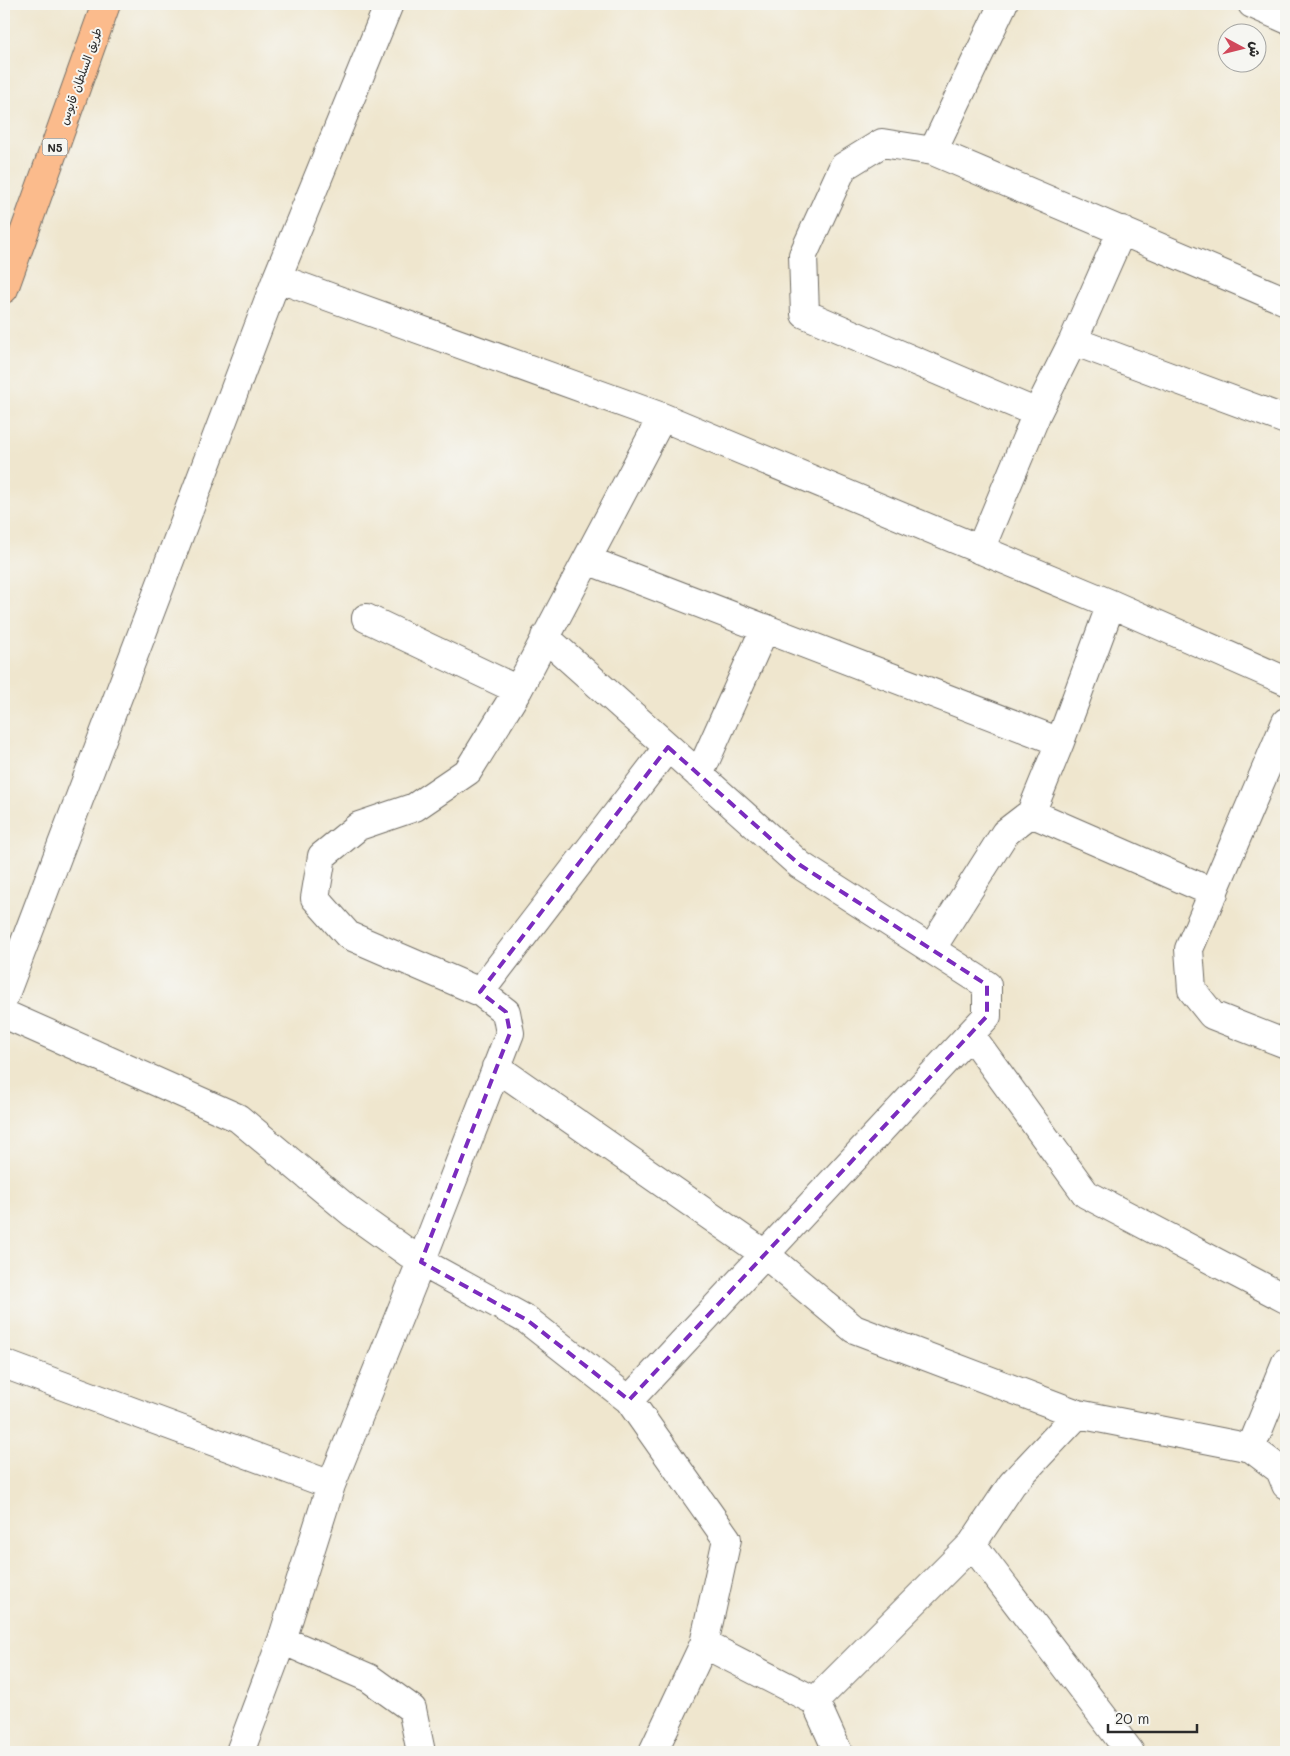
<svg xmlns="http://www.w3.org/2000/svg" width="1290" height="1756" font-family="Mali,'Playpen Sans Arabic',sans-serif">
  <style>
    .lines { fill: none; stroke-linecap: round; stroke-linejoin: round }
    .minor-casing { stroke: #706c64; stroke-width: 30 }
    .highway-casing { stroke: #706c64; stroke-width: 30 }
    .minor { stroke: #fff; stroke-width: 28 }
    .highway { stroke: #fbbb8c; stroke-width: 28 }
    .marked { fill: none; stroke: #7b2cbf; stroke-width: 4; stroke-dasharray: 10 6; stroke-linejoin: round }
    .labels { text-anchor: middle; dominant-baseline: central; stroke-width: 4; stroke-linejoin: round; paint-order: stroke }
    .shield { fill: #f6f6f2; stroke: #686867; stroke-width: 1 }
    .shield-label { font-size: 11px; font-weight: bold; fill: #2b2b2b }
    .street-label { font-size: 12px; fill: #2b2b2b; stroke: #f6f6f2 }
  </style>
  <rect width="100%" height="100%" fill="#f6f6f2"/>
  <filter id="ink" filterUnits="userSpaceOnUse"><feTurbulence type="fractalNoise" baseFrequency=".02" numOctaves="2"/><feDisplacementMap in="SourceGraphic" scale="10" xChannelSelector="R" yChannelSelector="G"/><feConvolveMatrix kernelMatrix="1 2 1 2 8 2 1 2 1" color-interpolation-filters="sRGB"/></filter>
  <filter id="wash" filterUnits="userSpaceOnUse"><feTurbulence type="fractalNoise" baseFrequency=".0096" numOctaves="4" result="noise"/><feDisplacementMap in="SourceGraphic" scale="20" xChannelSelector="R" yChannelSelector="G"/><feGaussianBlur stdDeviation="1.12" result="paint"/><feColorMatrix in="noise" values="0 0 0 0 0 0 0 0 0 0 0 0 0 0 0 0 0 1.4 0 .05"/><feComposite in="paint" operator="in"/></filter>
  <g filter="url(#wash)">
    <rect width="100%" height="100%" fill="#efe6ce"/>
  </g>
  <g filter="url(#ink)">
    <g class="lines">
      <g class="minor-casing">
        <path id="minor" d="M1252,4L1286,19
          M933,151L1003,4
          M277,278L662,417L1111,604L1286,681
          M1073,341L1286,420
          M1037,413L805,314L803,255L843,167L882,143L933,151L1286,301
          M980,550L1037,413L1073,341L1122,230
          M587,560L1060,742
          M366,618L518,690
          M545,637L800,865L987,985V1016L629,1400
          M1286,722L1189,949L1192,990L1212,1015L1286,1044
          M699,775L765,628
          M1031,813L1060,742L1111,604
          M932,948L1005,833L1031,813L1214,893
          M480,992L668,747
          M4,997L277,278L389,4
          M4,1014L238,1118L351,1212L421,1262L527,1320L629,1400L727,1539L704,1644L653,1752
          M970,1034L1086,1194L1286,1299
          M496,1067L766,1255L854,1329L1078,1414L1251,1448L1280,1470L1286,1485
          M4,1364L331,1485
          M1251,1448L1286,1362
          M972,1544L1130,1752
          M282,1640L369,1678L412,1709L421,1752
          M704,1644L815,1701L838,1752
          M815,1701L972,1544L1012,1484L1078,1414
          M240,1752L282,1640L331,1485L421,1262L510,1033L506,1012L480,992L348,935L315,898L322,856L359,826L415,807L468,771L518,690L662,417"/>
      </g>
      <g class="highway-casing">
        <path id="highway" d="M4,289L106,4"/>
      </g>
      <use href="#minor" class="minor"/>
      <use href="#highway" class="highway"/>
    </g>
  </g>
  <path class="marked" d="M668,747L800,865L987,985V1016L629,1400L527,1320L421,1262L510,1033L506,1012L480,992Z"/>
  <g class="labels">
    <rect class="shield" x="42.5" y="138.5" width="25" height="17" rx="4"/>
    <g class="shield-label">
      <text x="55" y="147">N5</text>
    </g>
    <g class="street-label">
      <text transform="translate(80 76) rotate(-70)">طريق السلطان قابوس</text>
    </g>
  </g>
  <rect width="1290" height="1756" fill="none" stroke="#f6f6f2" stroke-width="20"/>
  <g transform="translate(1242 48) rotate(97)"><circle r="24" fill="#f6f6f2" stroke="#a5a5a2"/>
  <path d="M0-4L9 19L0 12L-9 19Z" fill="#d1495b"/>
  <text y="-8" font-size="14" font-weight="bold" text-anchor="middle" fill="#2b2b2b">ش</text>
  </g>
  <path d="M1108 1724v8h89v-8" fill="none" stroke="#2b2b2b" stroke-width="2.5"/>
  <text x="1115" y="1724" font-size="15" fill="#2b2b2b" stroke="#f6f6f2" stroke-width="4" paint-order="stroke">20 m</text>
</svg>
